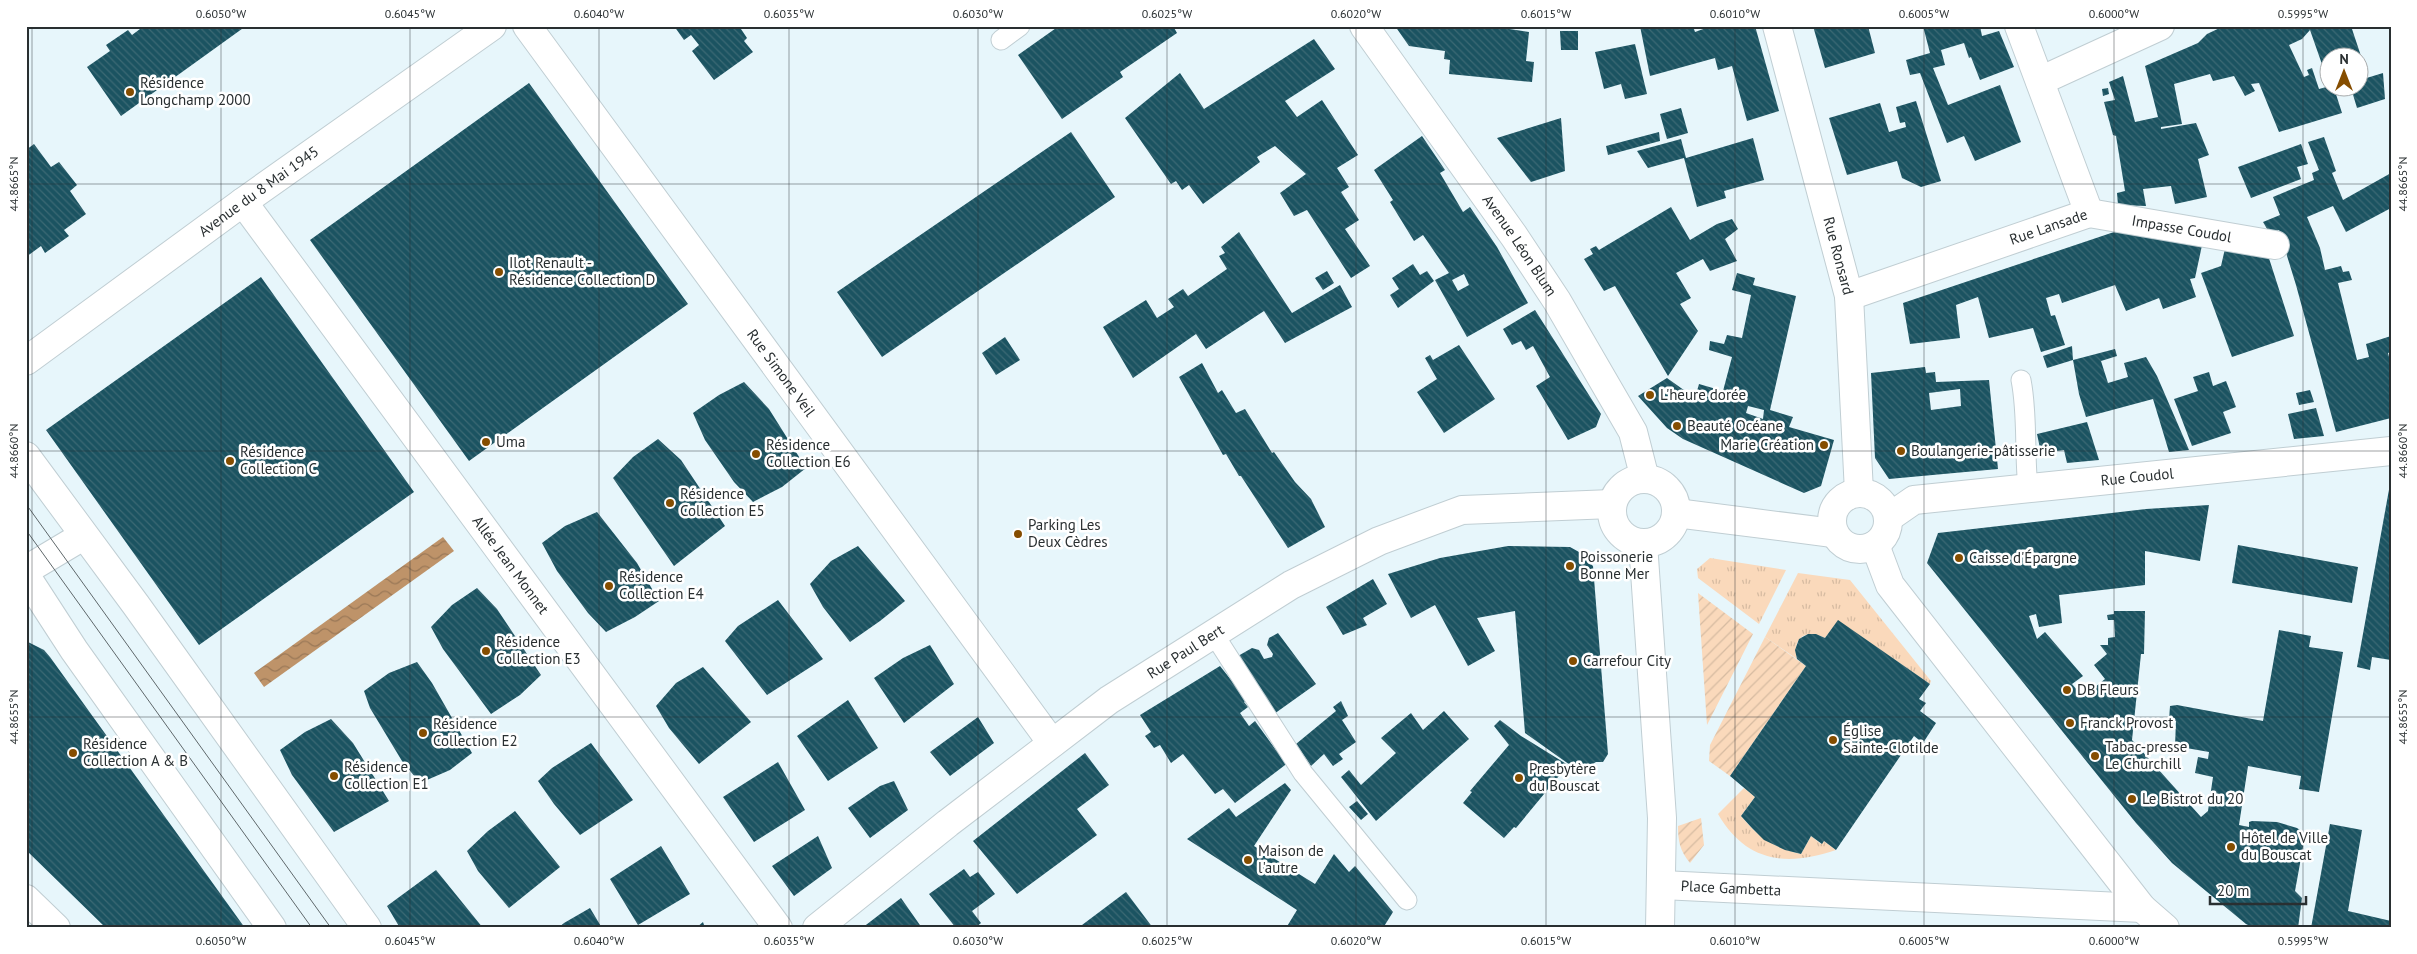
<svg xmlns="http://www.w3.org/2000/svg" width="2417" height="954" viewBox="0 0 2417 954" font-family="'PT Sans',sans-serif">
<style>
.grass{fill:url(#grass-tufts)}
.garden{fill:url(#garden-furrows)}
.water{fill:url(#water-waves)}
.building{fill:url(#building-back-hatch);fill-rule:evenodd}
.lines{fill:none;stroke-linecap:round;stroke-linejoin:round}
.service-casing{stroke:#c0ced3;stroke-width:21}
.pedestrian-casing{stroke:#c0ced3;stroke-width:30}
.minor-casing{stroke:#c0ced3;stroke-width:30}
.tertiary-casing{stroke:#c0ced3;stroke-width:30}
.secondary-casing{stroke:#c0ced3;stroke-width:30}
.service{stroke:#fff;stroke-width:19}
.pedestrian{stroke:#fff;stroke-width:28}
.minor{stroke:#fff;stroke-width:28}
.tertiary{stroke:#fff;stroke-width:28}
.secondary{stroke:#fff;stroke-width:28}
.tram{stroke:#5f686b;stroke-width:1}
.ticks{fill:none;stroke:#292f31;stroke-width:1;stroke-opacity:0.45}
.poi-dot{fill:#854d00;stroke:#fff;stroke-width:2}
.labels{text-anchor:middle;stroke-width:5;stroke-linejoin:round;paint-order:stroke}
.poi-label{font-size:15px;fill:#292f31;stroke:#fff;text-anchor:start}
.street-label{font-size:15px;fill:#292f31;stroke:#fff}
.neatline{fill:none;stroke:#292f31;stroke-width:2}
.ticks-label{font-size:12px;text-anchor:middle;fill:#292f31}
</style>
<defs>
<pattern id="grass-tufts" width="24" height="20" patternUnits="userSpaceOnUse" patternTransform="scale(1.25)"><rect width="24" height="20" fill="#fad9bb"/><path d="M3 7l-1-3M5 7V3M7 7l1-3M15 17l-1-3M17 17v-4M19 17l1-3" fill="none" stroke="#d6bba1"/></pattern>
<pattern id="garden-furrows" width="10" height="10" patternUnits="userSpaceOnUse" patternTransform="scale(1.25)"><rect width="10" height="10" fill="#fad9bb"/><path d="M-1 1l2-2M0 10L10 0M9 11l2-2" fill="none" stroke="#d6bba1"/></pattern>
<pattern id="water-waves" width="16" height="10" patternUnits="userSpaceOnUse" patternTransform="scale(1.25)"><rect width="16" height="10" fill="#be9369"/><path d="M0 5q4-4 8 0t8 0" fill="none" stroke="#9a7857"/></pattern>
<pattern id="building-back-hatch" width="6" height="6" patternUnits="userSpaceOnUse" patternTransform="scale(1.25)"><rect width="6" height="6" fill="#1b5361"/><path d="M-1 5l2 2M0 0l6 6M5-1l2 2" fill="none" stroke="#3c6974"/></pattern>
</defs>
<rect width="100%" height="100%" fill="#e7f6fb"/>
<path class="grass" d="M1710,558L1786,570L1759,624L1698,578L1697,569Z
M1798,573L1850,580L1931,681L1930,684L1838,621L1825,638C1806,629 1792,637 1797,659L1765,637Z
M1744,788L1755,797L1741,816C1759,838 1773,847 1801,854L1811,836L1821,844L1824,841L1836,850C1786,867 1746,862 1718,814Z"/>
<path class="garden" d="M1698,593L1753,634L1707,725Z
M1765,637L1806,666L1730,776L1709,761L1710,745Z
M1701,818L1704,845L1690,863C1680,851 1678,841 1678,826Z"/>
<path class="water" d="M443,537L454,551L264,687L254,673Z"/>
<path class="building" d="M144,26H246L121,116L87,67L110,51L106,45L128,30L132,35Z
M674,26H739L747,38L744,41L753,52L714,80L692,51L699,45L691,35L684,40Z
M1059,26H1173L1177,33L1120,72L1123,77L1062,119L1018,55Z
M1395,26H1489L1529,32L1526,61L1534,62L1532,82L1449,74L1450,60L1444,59L1445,51L1409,46Z
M1640,26H1693L1695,32L1706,28V26H1755L1779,111L1747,121L1732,66L1718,70L1715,58L1650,76Z
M1813,26H1868L1875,53L1825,68Z
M1923,26H1980L1982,36L1999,31L2014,67L1980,80L1971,57L1969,58L1964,43L1941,50L1945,65L1933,68L1948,105L2000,85L2021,142L1975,161L1964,136L1947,143L1920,73L1910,75L1906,60L1930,53Z
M2224,26H2351L2362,59L2330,58V69L2324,70L2310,30L2302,39L2289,45L2304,77L2309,75L2307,70L2312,68L2319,89L2330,86V88H2334L2342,113L2279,132L2259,83L2251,84L2255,91L2245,96L2234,76L2213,81L2210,74L2174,84L2182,124L2161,127V129L2196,123L2209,155L2198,159L2207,197L2175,204L2171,186L2143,189L2146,206L2118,205L2117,193L2125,191L2116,136L2113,135L2104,102L2115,100L2109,82L2123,76L2135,122L2158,117L2145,66L2198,43L2207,34Z
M1560,31H1578V50H1561Z
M1314,39L1335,69L1285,101L1297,117L1322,100L1358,155L1337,168L1349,187L1341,192L1359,220L1345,229L1370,266L1351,278L1307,210L1294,216L1280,193L1306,174L1275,146L1257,157L1260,162L1203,204L1189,185L1182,190L1176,181L1171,184L1125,118L1180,73L1204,109Z
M1635,44L1647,94L1625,99L1621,84L1604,89L1595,52Z
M2383,73L2385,99L2357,108L2351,88H2360V80Z
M529,83L688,304L469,461L310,240Z
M2108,88L2109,94L2103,96L2102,89Z
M1916,101L1941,181L1921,187L1902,178L1897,161L1847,175L1829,118L1880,103L1889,132L1906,127L1905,122L1900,123L1896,107Z
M1681,108L1688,133L1667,139L1660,114Z
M1561,118L1565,171L1531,182L1497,138Z
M1071,132L1115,197L882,357L837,292Z
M1659,132L1660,141L1608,155L1606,146Z
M1422,136L1445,170L1440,173L1463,212L1470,207L1497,247L1528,303L1467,337L1435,280L1449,273L1423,235L1414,241L1390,202L1393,200L1374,170ZM1464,274L1469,285L1458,291L1452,280Z
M2324,137L2336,171L2332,173L2343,200L2391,173V208L2346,232L2333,206L2307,217L2320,248L2325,270L2341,266L2343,272L2349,271L2352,280L2338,283L2357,360L2369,357L2366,344L2391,336V352L2388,353L2391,364V418L2336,432L2296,285L2279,230L2270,234L2263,222L2280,215L2273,197L2314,180L2312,173L2319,170L2308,142Z
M1753,138L1764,180L1724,191L1726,198L1697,207L1684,158L1648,168L1637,151L1681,139L1686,158Z
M34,144L51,167L59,162L77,185L70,191L86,214L64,230L69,236L45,253L41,246L26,257V150Z
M2301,144L2308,164L2297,167L2301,179L2251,198L2238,167Z
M1671,207L1690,240L1717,224L1732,219L1738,229L1725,239L1737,261L1710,271L1703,259L1676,273L1691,298L1680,304L1698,331L1668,376L1615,286L1604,291L1584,259L1593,254L1590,249L1596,246L1599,250Z
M2117,231L2204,236L2195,278L2190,279L2196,297L2163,309L2159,298L2126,311L2115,285L2062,303L2059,294L2046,298L2051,316L2055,315L2065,345L2041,352L2033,328L1989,338L1978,297L1956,305L1960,338L1910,344L1903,303Z
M1239,232L1292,313L1340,285L1352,307L1285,343L1264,311L1206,349L1196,334L1133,378L1103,327L1146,300L1157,318L1174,307L1168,299L1183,289L1188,296L1227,269L1219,256L1225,253L1221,247Z
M2227,240L2266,249L2294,336L2232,357L2201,273L2221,266Z
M1413,264L1420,275L1427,271L1434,281L1398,308L1390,295L1399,289L1392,278Z
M1327,271L1334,283L1323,290L1315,278Z
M1737,273L1755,278L1753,285L1796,296L1770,410L1793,417L1789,427L1834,440L1821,486L1804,493L1683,439L1667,428L1638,396L1667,378L1695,398L1699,384L1723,391L1732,357L1709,350L1710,341L1724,344L1727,335L1742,338L1751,295L1732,290ZM1748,406L1764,410L1763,419L1746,413Z
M261,277L414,492L199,645L46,430Z
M1535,310L1601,414L1596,427L1568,440L1536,386L1550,377L1533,346L1526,350L1521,341L1512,345L1503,329Z
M1005,337L1020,360L996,375L982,353Z
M1459,345L1495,399L1444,433L1417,392L1437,379L1425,358L1430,355L1433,360Z
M2072,346L2073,360L2115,349L2117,356L2101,361L2108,383L2128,377L2124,363L2146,357L2157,376L2189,450L2169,452L2153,399L2086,417L2079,394L2073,360L2047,368L2043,356Z
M1202,363L1218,393L1222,390L1236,413L1245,409L1272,453L1274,452L1295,482L1311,499L1325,527L1288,548L1241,476H1239L1226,454L1223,455L1179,377Z
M1925,367L1926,373L1935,372L1936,382L1989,380L1998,469L1889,479L1875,458L1871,373ZM1960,389L1961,406L1931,410L1929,393Z
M2209,372L2213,386L2226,381L2236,407L2223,412L2231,433L2192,446L2174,399L2198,391L2193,377Z
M744,382L769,409L806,468L782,487L753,502L734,482L705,440L693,413L719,395Z
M2310,390L2314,402L2299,405L2296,393Z
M2316,408L2324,436L2294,439L2288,414Z
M2087,422L2099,460L2067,463L2064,450L2041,453L2037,434Z
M658,439L681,460L725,526L674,566L613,478L633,457Z
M2390,484L2391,660L2372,657L2370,670L2357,667Z
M2209,505L2200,561L2145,551V585L2059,595L2062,623L2039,627L2036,614L2029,616L2037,639L2045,632L2083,676L2072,684L2083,697L2105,679L2094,665L2107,654L2100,645H2108V638L2115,637L2114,620H2108L2107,615L2114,614V611H2145L2144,654H2141L2132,740L2201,817L2208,811L2213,777L2195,773L2198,757L2208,759L2209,752L2175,746L2176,721L2169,720L2170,706L2177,705L2263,721L2279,630L2311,636L2309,647L2343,652L2319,792L2299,789L2301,776L2248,766L2239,825L2249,827V822L2252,821L2277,822L2297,828L2300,830L2299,835L2305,836L2295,891L2302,898L2298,928H2254L2246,924L2172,863L2136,823L1927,563L1938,533L2146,509Z
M597,512L637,563L659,601L635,617L606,632L588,613L557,571L542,543L565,526Z
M2238,545L2358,567L2352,603L2232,583Z
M858,546L905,601L880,621L850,642L823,607L810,584L831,561Z
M1508,546L1570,547L1579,552L1593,566L1608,754L1603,762H1596L1580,772L1525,733L1515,611L1477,618L1495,651L1468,666L1435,605L1411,618L1388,574L1440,558Z
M1373,579L1387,604L1363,618L1367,625L1343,635L1326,607Z
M477,588L497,609L541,675L520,695L491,714L443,649L431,627L452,605Z
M778,600L823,659L767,695L725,641L738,626Z
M1838,620L1930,684L1919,699L1926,703L1920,711L1936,723L1923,743L1914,736L1836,850L1824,841L1822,844L1811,836L1801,854L1785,850L1764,840L1751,827L1741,816L1755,797L1730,776L1806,666L1797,659L1795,650L1799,639L1808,634H1816L1825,638Z
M1278,633L1316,684L1274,714L1238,656L1252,648L1259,650L1264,659L1272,657L1273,654L1267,645L1269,638Z
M26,641L44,650L50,657L245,928H106L26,850Z
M930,645L954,684L904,723L874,678L903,658Z
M417,662L432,683L472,753L450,770L420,783L402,761L370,708L364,691L389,673Z
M1220,666L1247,700L1244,702L1248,707L1240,713L1249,726L1255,721L1276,750L1279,748L1289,762L1235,803L1223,789L1215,794L1183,754L1171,763L1160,745L1154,748L1145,736L1151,732L1140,715Z
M703,667L751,722L699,764L669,728L656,706L676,683Z
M848,700L878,748L828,781L797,736Z
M1341,701L1348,716L1342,720L1356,742L1339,754L1343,759L1333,766L1324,754L1311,766L1296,744L1336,711L1333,707Z
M1444,711L1469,739L1376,821L1341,777L1349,770L1361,785L1396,753L1381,738L1411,713L1423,730Z
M978,717L994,743L950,776L930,752Z
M331,719L353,743L389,801L334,832L292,775L280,750L305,732Z
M1500,720L1521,736L1568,765L1516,828L1514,827L1504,838L1463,803L1472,792L1470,791L1509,745L1494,726Z
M591,743L633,800L580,835L554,804L538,781L552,768Z
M1085,753L1109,785L1077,809L1097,835L1017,894L973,841Z
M778,762L805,810L754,842L723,797Z
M894,781L908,810L870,838L848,808L880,786Z
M1285,783L1291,790L1254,846L1315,884L1334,854L1349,872L1355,866L1393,912L1383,928H1286L1297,910L1187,839L1229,808L1236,817Z
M1357,801L1368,814L1361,820L1349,807Z
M515,811L560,867L509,908L478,871L467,851L488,831Z
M2330,824L2362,830L2348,911L2391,921V928H2311Z
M818,836L832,868L794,896L772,866Z
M661,846L690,894L638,925L610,879Z
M964,869L970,877L978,872L995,894L972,911L981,923L975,928H956L929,894Z
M436,870L483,928H400L387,906Z
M1126,892L1153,928H1078Z
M901,898L922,928H862Z
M590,908L602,928H558L564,923Z
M703,922L705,928H696Z"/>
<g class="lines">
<defs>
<path id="service" d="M1001,40L1020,26
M2021,380C2028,415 2024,452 2028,488
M1213,633L1303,773L1407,900"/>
<g id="pedestrian">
<path id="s1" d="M243,202L778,928"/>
</g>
<g id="minor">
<path id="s2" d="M527,26L1052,743"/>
<path id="s3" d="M1777,26L1849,296L1859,492"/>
<path d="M2040,81L2160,26"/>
<path id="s4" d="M2089,213L2275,245"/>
<path id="s5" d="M1849,296L2089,213L2019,26"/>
<path id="s6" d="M26,361L243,202L492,26"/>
<path d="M1643,543L1662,818L1660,928"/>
<path d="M1875,545L1890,585L2142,908L2165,928"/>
<path d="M26,570L83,536"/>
<path id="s7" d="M1662,885L2142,908"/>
<path d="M26,899L56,928"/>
</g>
<g id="tertiary">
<path id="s8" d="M1364,26L1514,236L1557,301L1633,432L1645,479"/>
<circle cx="1644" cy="511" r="32"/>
<circle cx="1860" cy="521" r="28"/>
<path d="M1676,513L1833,533"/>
<path id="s9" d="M1888,518L1914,500L2391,451"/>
<path id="s10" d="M817,928L948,823L1109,700L1291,585L1379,541L1462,510L1612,504"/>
</g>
<path id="secondary" d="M26,456L136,605L367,928
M26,576L74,650L272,928"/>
</defs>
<use href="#service" class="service-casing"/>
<use href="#pedestrian" class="pedestrian-casing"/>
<use href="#minor" class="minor-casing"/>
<use href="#tertiary" class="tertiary-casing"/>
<use href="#secondary" class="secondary-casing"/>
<use href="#service" class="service"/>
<use href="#pedestrian" class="pedestrian"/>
<use href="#minor" class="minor"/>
<use href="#tertiary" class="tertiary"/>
<use href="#secondary" class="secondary"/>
<path class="tram" d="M26,504L331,928
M26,530L312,928"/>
</g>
<path class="ticks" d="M32,26V928M221,26V928M410,26V928M599,26V928M789,26V928M978,26V928M1167,26V928M1356,26V928M1546,26V928M1735,26V928M1924,26V928M2114,26V928M2303,26V928M26,184H2391M26,451H2391M26,717H2391"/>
<g class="poi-dot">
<circle cx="130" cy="92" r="5"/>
<circle cx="499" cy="272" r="5"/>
<circle cx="1650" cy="395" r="5"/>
<circle cx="1677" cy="426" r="5"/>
<circle cx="486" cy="442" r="5"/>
<circle cx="1824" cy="445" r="5"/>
<circle cx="1901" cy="451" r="5"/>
<circle cx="756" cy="454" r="5"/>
<circle cx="230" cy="461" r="5"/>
<circle cx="670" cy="503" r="5"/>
<circle cx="1018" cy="534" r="5"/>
<circle cx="1959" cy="558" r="5"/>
<circle cx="1570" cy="566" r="5"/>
<circle cx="609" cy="586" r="5"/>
<circle cx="486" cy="651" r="5"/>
<circle cx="1573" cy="661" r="5"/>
<circle cx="2067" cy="690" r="5"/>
<circle cx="2070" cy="723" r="5"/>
<circle cx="423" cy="733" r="5"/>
<circle cx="1833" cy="740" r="5"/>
<circle cx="73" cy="753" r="5"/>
<circle cx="2095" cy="756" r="5"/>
<circle cx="334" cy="776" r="5"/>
<circle cx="1519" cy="778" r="5"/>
<circle cx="2132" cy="799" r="5"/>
<circle cx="2231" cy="847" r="5"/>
<circle cx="1248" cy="860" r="5"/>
</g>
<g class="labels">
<g class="poi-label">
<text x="140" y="88">Résidence<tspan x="140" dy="17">Longchamp 2000</tspan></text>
<text x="509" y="268">Ilot Renault -<tspan x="509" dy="17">Résidence Collection D</tspan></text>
<text x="1660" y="400">L'heure dorée</text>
<text x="1687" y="431">Beauté Océane</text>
<text x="496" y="447">Uma</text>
<text x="766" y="450">Résidence<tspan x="766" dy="17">Collection E6</tspan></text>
<text x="1814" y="450" text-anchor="end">Marie Création</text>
<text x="1911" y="456">Boulangerie-pâtisserie</text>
<text x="240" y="457">Résidence<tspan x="240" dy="17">Collection C</tspan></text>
<text x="680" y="499">Résidence<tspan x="680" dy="17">Collection E5</tspan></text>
<text x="1028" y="530">Parking Les<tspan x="1028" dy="17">Deux Cèdres</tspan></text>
<text x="1580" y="562">Poissonerie<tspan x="1580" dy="17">Bonne Mer</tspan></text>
<text x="1969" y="563">Caisse d'Épargne</text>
<text x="619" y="582">Résidence<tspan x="619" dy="17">Collection E4</tspan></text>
<text x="496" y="647">Résidence<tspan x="496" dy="17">Collection E3</tspan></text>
<text x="1583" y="666">Carrefour City</text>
<text x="2077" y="695">DB Fleurs</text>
<text x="2080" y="728">Franck Provost</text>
<text x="433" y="729">Résidence<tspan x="433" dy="17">Collection E2</tspan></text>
<text x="1843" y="736">Église<tspan x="1843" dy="17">Sainte-Clotilde</tspan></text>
<text x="83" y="749">Résidence<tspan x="83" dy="17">Collection A &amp; B</tspan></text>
<text x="2105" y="752">Tabac-presse<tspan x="2105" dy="17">Le Churchill</tspan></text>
<text x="344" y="772">Résidence<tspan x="344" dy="17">Collection E1</tspan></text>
<text x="1529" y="774">Presbytère<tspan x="1529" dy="17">du Bouscat</tspan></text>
<text x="2142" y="804">Le Bistrot du 20</text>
<text x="2241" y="843">Hôtel de Ville<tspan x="2241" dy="17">du Bouscat</tspan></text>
<text x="1258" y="856">Maison de<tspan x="1258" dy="17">l'autre</tspan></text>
</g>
<g class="street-label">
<text dy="5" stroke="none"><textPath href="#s6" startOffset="288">Avenue du 8 Mai 1945</textPath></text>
<text dy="5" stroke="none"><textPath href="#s5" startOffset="211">Rue Lansade</textPath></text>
<text dy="5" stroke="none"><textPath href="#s4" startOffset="94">Impasse Coudol</textPath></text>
<text dy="5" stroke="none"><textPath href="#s8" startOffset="269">Avenue Léon Blum</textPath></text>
<text dy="5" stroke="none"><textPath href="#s3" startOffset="238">Rue Ronsard</textPath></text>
<text dy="5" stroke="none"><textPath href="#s2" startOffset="430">Rue Simone Veil</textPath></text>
<text dy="5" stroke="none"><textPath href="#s9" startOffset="256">Rue Coudol</textPath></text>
<text dy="5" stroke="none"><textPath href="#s1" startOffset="451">Allée Jean Monnet</textPath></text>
<text dy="5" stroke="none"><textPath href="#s10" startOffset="461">Rue Paul Bert</textPath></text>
<text dy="5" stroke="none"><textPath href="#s7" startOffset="69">Place Gambetta</textPath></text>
</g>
</g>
<rect width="2417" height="954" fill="none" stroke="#ffffff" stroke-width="55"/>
<g transform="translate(2344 72)"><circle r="24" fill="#ffffff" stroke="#a9acad"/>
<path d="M0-4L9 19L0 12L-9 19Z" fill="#854d00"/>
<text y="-8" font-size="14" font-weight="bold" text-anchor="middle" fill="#292f31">N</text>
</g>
<path d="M2210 896v8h96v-8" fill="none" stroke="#292f31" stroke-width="2.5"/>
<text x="2217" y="896" font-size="15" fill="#292f31" stroke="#ffffff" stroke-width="4" paint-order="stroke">20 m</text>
<rect x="28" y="28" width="2362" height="898" class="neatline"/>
<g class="ticks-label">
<text x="221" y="18">0.6050°W</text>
<text x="410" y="18">0.6045°W</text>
<text x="599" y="18">0.6040°W</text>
<text x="789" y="18">0.6035°W</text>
<text x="978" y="18">0.6030°W</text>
<text x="1167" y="18">0.6025°W</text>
<text x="1356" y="18">0.6020°W</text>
<text x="1546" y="18">0.6015°W</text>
<text x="1735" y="18">0.6010°W</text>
<text x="1924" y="18">0.6005°W</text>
<text x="2114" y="18">0.6000°W</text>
<text x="2303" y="18">0.5995°W</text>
<text transform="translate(14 184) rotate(-90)" y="4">44.8665°N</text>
<text transform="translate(2403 184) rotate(-90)" y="4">44.8665°N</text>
<text transform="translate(14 451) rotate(-90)" y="4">44.8660°N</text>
<text transform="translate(2403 451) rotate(-90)" y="4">44.8660°N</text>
<text transform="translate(14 717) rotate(-90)" y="4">44.8655°N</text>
<text transform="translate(2403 717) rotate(-90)" y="4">44.8655°N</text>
<text x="221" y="945">0.6050°W</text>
<text x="410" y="945">0.6045°W</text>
<text x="599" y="945">0.6040°W</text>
<text x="789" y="945">0.6035°W</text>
<text x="978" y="945">0.6030°W</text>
<text x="1167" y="945">0.6025°W</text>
<text x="1356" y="945">0.6020°W</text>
<text x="1546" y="945">0.6015°W</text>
<text x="1735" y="945">0.6010°W</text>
<text x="1924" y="945">0.6005°W</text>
<text x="2114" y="945">0.6000°W</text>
<text x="2303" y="945">0.5995°W</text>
</g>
</svg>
